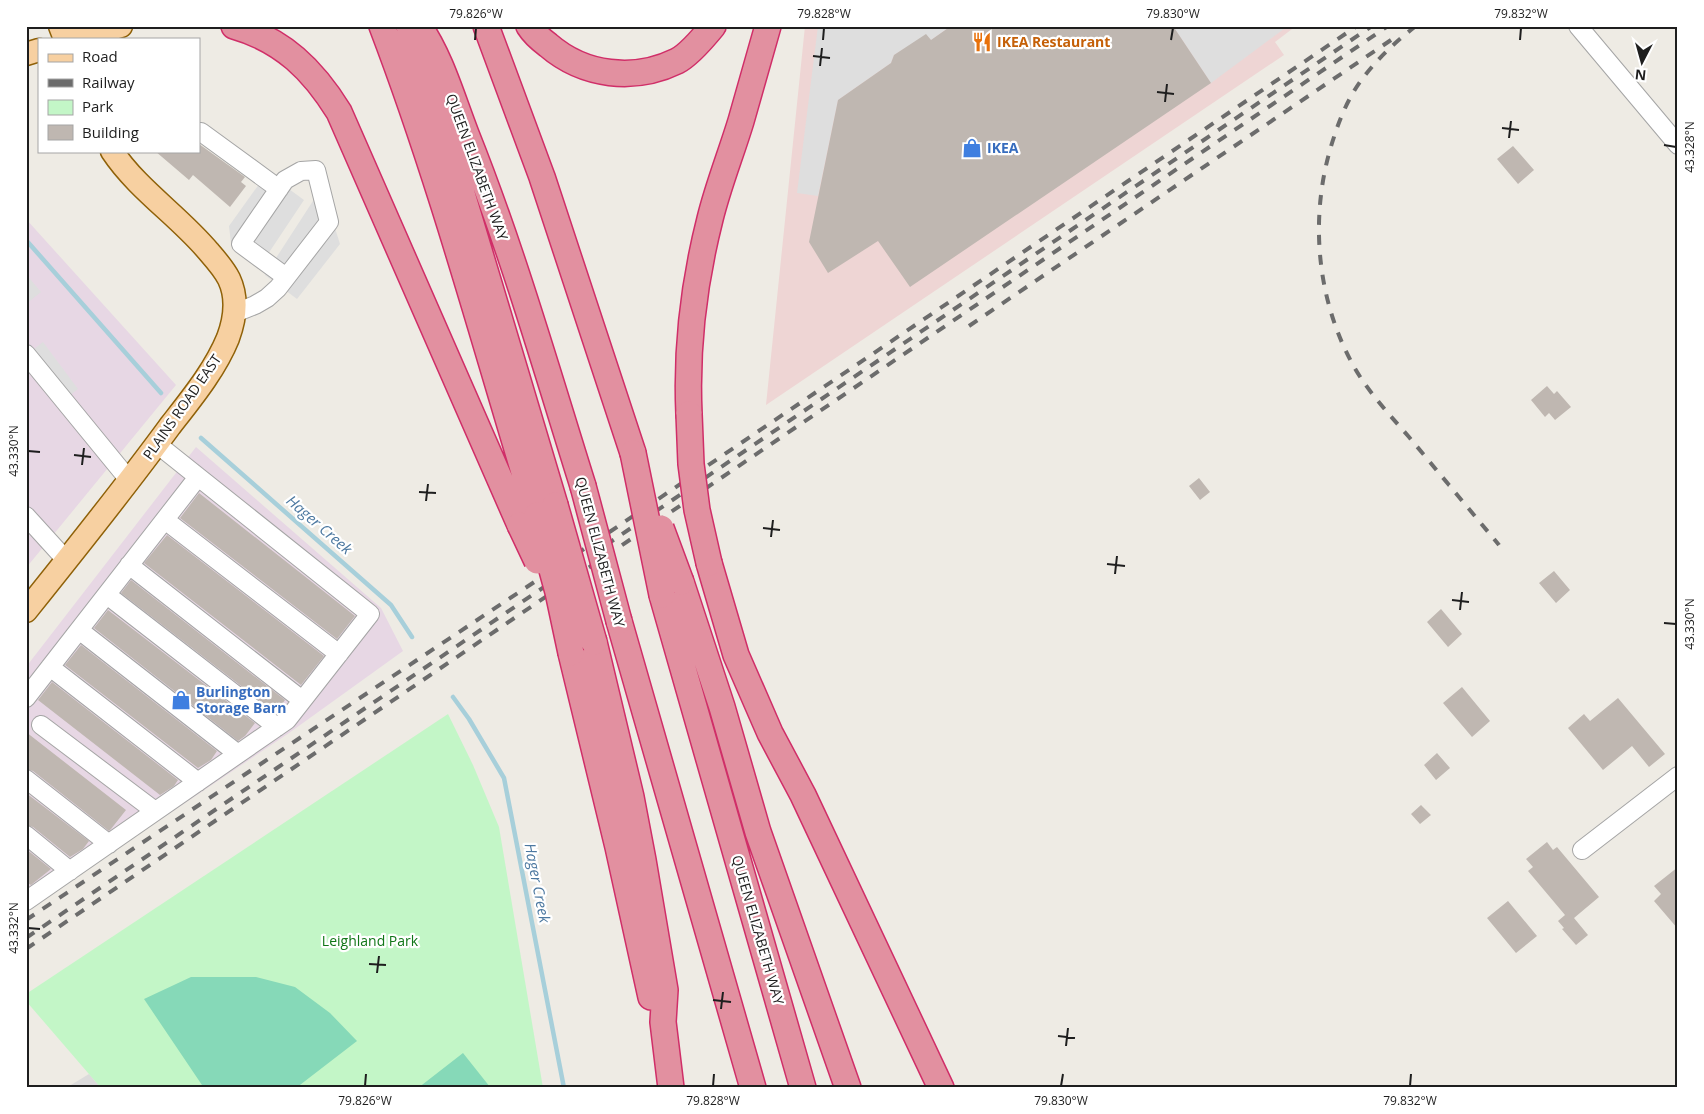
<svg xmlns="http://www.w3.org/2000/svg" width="1704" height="1114" viewBox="0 0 1704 1114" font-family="'Open Sans',sans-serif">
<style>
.residential{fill:#dcdbdb}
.commercial{fill:#eed5d4}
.industrial{fill:#e7d7e4}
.park{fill:#c3f6c7}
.pitch{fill:#86d9b8}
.parking{fill:#dedede}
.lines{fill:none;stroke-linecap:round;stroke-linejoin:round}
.stream{stroke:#a7cfda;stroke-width:4.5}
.building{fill:#bfb7b1}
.minor-casing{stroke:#a5a5a5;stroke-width:20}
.major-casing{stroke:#8f6108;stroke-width:25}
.highway-casing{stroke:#d02e68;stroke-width:28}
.minor{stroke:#fff;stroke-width:18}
.major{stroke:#f7d0a1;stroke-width:22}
.highway{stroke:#e290a0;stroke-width:25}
.rail{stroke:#6c6c6c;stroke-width:4;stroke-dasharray:10 10;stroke-linecap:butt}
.highway-bridge-casing{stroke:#d02e68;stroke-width:28;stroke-linecap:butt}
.highway-bridge{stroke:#e290a0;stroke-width:25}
.ticks{fill:none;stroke:#1e1e1e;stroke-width:2}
.labels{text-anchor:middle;stroke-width:4.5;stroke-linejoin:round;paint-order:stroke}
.food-label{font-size:14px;font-weight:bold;fill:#c56008;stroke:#fff;text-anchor:start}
.shop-label{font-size:14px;font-weight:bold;fill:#366cbe;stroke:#fff;text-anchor:start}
.street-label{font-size:14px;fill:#1e1e1e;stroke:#fff}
.park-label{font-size:14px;fill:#117618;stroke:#fff}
.water-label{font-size:15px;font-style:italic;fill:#4c78a0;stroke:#fff}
.neatline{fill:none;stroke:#1e1e1e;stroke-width:2}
.ticks-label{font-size:12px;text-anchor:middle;fill:#1e1e1e}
</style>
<rect width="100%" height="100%" fill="#eeebe4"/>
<path class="residential" d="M89,1074L101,1088H66Z"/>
<path class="commercial" d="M805,26H1296L1275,42L1284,55L766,405Z"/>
<path class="industrial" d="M26,219L176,385L26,568Z
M196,447L381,608L403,651L289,733L26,910V667Z"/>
<path class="park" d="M448,714L473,765L499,827L543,1088H101L26,1001V994Z"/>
<path class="pitch" d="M191,977H256L295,987L330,1013L357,1041L296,1088H204L144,999Z
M463,1053L490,1087L417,1088H418Z"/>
<path class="parking" d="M818,26H951L931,40L926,35L894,55L891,63L838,100L818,196L797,193Z
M1173,26H1288L1211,83Z
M267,173L304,200L258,269L231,243L229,226Z
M322,187L340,244L297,299L265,275Z
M26,274L41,292L26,304Z
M43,342L78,389L69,396L34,349Z"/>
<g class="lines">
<path class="stream" d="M26,240L161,393
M201,438L391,605L412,637
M453,697L469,719L504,778L564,1088"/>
</g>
<path class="building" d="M951,26H1173L1211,83L910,287L878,241L828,273L809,242L838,100L891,63L894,55L926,34L931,40Z
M199,144L245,177L241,182L246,186L230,207L193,175L189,180L155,151H199Z
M1513,146L1534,170L1518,184L1497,159Z
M1547,386L1554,394L1557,391L1571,407L1555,420L1549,413L1545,417L1531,400Z
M1199,478L1210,492L1200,500L1189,486Z
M199,493L355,616L337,639L180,518Z
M167,535L324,656L301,685L144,563Z
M1554,571L1570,590L1556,603L1539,583Z
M131,580L285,700L276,713L121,593Z
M1441,609L1462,634L1448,647L1427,622Z
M108,610L255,723L245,736L238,741L94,628Z
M81,645L217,751L211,760L198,768L65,665Z
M52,682L178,780L174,786L160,795L38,700Z
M1462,687L1490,721L1472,737L1443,703Z
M1618,698L1665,754L1649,767L1632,746L1603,770L1568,728L1584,714L1590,721Z
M26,732L126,810L111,829L109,831L33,771L26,769Z
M1437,753L1450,768L1436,780L1424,765Z
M26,793L89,841L83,849L70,857L33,827L26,825Z
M1421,805L1431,815L1420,824L1411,814Z
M1547,842L1553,850L1557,847L1599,897L1574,918L1588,935L1576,945L1562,929L1564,928L1558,921L1565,915L1528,871L1533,867L1526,859Z
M26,849L51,869L31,885L26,882Z
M1678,867V929L1654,901L1661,894L1654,886Z
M1508,901L1537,936L1516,953L1487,918Z"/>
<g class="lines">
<defs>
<path id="minor" d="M1578,26L1678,145
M201,132L279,189
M235,313L255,305L267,298L278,288L329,222L316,170L301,171L285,180L241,244L286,277
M26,354L129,480
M26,516L66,560
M165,520L339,654
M129,565L302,700
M107,595L277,727
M79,630L238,754
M50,667L198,782
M26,698L198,477
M41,725L155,811
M26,779L109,844
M26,835L70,871
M1582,850L1678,776
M26,901L287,720L370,614L157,444"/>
<path id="major" d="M60,26L65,39
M76,39L121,26
M26,54L39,50
M26,611C75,550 124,489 170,426C191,399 215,370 228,338C235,319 238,298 229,279C224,269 216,260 209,252C179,216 138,190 112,151"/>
<path id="highway" d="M234,26C283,40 313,70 339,112L520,525
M382,26C443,186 487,352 537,515
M409,26L415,54L455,170L555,505
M419,26C441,58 452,98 466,134C512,249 546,368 583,486
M486,26L542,177L633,453
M529,26C534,34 540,39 548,45C584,76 634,82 677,61C689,55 704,37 713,26
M689,414C686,349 694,282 710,219C718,186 731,154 741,121C750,90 759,58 768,26
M709,563L736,655L770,733L803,795L941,1088
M681,582L722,707L758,832L848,1088
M662,595L803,1088
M619,621L753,1088
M594,642L631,797L643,860L665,990L663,1022L671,1088
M571,653L618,847L651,997"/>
</defs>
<use href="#minor" class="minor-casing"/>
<use href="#major" class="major-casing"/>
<use href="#highway" class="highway-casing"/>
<use href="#minor" class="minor"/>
<use href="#major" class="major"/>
<use href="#highway" class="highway"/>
<path class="rail" d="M1416,26C1395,42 1375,61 1360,82C1348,99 1340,118 1334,137C1309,211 1315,296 1353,365C1368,392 1389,414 1409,437C1439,473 1469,509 1499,545
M969,326L1391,40
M26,920L611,531L1357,26
M26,938L1372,26
M26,949L1388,26"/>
<defs>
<path id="highway-bridge" d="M689,414L691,464L697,510L709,563
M633,453L662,595
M583,486L619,621
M555,505L594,642
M537,515L558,592L571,653
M520,525L537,561
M661,528L681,582"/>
</defs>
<use href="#highway-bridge" class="highway-bridge-casing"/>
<use href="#highway-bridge" class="highway-bridge"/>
</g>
<path class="ticks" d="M475,40L476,28M823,40L824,28M1171,40L1173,28M1520,40L1521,28M813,56L830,58M820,66L822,48M1157,92L1174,94M1165,102L1167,84M1502,128L1519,130M1509,138L1511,121M1664,145L1676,147M28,451L40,452M74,455L91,457M82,465L84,448M419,492L436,493M426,501L428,484M763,528L780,530M771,537L773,520M1107,564L1125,566M1115,574L1117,556M1452,600L1469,602M1460,610L1462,592M1664,623L1676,624M28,928L40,929M369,964L386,965M377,973L379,956M713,1000L731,1002M721,1009L723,992M1058,1036L1075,1038M1066,1046L1068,1028M365,1086L366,1074M713,1086L714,1074M1061,1086L1063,1074M1410,1086L1411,1074"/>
<defs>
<symbol id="restaurant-bare" viewBox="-9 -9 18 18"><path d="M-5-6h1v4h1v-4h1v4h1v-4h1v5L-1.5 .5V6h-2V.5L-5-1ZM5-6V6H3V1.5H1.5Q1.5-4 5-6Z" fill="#e8710a" stroke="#fff" stroke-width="2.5" paint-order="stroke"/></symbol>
<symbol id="shop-bare" viewBox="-9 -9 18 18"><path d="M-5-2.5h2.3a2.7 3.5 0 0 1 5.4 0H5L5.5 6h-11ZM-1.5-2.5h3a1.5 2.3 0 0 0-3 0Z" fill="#3f7fe0" stroke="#fff" stroke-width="2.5" paint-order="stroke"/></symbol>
</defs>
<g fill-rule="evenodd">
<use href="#restaurant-bare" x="968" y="28" width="28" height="28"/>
<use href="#shop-bare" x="958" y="134" width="28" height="28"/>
<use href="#shop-bare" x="167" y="686" width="28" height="28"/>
</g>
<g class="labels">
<g class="food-label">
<text x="997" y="47">IKEA Restaurant</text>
</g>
<g class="shop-label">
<text x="987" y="153">IKEA</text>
<text x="196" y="697">Burlington<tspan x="196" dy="16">Storage Barn</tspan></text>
</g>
<g class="street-label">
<text transform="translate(477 167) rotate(70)" y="5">QUEEN ELIZABETH WAY</text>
<text transform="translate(182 407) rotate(-55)" y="5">PLAINS ROAD EAST</text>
<text transform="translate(600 552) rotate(75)" y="5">QUEEN ELIZABETH WAY</text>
<text transform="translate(758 930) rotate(74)" y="5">QUEEN ELIZABETH WAY</text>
</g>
<g class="park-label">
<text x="370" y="946">Leighland Park</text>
</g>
<g class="water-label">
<text transform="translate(319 525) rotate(41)" y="5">Hager Creek</text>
<text transform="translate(537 883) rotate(79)" y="5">Hager Creek</text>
</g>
</g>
<rect width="1704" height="1114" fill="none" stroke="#ffffff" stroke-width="55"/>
<rect x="38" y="38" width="162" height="115" fill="#ffffff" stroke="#a5a5a5"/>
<rect x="48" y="54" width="25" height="8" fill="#f7d0a1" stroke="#a5a5a5"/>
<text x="82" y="62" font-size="15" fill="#1e1e1e">Road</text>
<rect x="48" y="79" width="25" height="8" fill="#6c6c6c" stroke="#a5a5a5"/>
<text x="82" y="88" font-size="15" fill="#1e1e1e">Railway</text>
<rect x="48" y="100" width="25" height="15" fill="#c3f6c7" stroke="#a5a5a5"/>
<text x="82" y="112" font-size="15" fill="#1e1e1e">Park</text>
<rect x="48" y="125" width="25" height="15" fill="#bfb7b1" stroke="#a5a5a5"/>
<text x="82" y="138" font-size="15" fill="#1e1e1e">Building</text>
<g transform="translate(1642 62) rotate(186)" stroke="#ffffff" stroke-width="4" paint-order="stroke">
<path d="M0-4L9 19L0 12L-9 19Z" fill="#1e1e1e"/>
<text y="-8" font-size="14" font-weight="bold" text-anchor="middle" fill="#1e1e1e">N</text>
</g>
<rect x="28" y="28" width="1648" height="1058" class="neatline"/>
<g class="ticks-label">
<text x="476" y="18">79.826°W</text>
<text x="824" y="18">79.828°W</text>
<text x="1173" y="18">79.830°W</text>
<text x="1521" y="18">79.832°W</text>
<text transform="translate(1690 147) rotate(-90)" y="4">43.328°N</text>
<text transform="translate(14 451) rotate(-90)" y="4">43.330°N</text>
<text transform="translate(1690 624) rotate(-90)" y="4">43.330°N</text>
<text transform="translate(14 928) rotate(-90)" y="4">43.332°N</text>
<text x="365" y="1105">79.826°W</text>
<text x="713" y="1105">79.828°W</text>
<text x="1061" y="1105">79.830°W</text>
<text x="1410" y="1105">79.832°W</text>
</g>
</svg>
